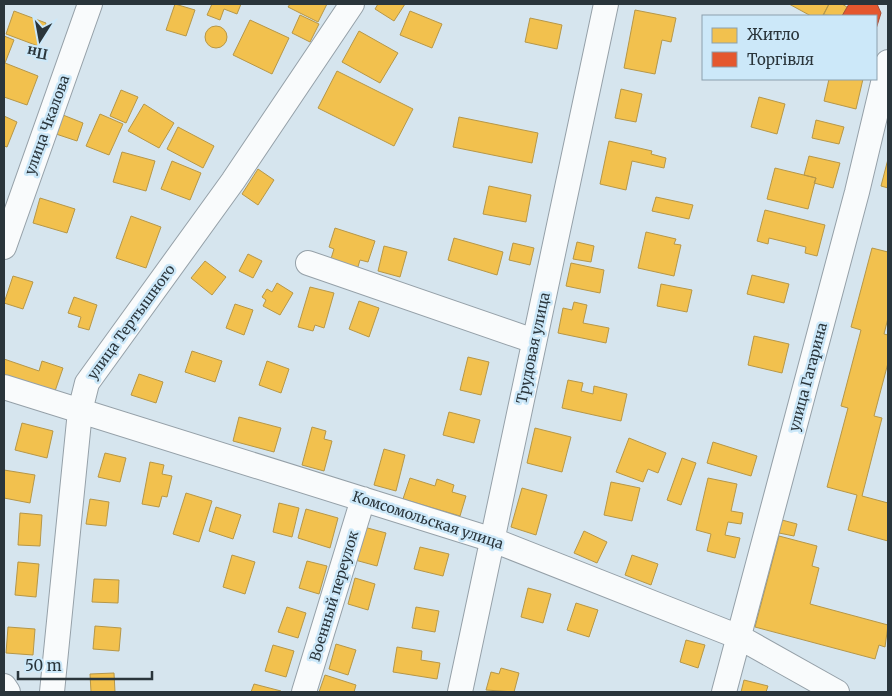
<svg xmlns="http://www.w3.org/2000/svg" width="892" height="696" viewBox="0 0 892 696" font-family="Merriweather,serif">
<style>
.homes{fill:#f2c14e;stroke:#b69748}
.shops{fill:#e4572e;stroke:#ac4d32}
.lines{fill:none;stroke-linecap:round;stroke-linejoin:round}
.minor-casing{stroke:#95a0a8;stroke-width:26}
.minor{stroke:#f9fbfc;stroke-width:24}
.labels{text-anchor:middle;stroke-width:5;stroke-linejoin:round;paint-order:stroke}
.street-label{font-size:14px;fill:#2a353b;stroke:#cce8f9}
</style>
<rect width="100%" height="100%" fill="#d6e5ee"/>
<path class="homes" d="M175,4L195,10L186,36L166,30Z
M212,4H241L237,14L224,9L220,20L207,15Z
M290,4H327L318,22L288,7Z
M378,4H405L394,21L375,9Z
M789,4H829L823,16H811Z
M829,4H842L847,7L842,16L823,15Z
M635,10L676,18L671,42L662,40L655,74L624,68Z
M14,11L46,23L38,46L6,34Z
M410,11L442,24L432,48L400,35Z
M300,15L319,24L310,42L292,33Z
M530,18L562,25L557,49L525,42Z
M250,20L289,38L272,74L233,55Z
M205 37a11 11 0 1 1 22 0a11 11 0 1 1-22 0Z
M359,31L398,53L380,83L342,62Z
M4,36L14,40L5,63L38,76L27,105L4,97Z
M337,71L413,109L394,146L318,108Z
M829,79H863L856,109L824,101Z
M621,89L642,94L636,122L615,118Z
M121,90L138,97L126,123L110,116Z
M759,97L785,104L777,134L751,127Z
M144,104L174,123L159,148L128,131Z
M100,114L123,124L109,155L86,146Z
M63,115L83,123L77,141L56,134Z
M4,116L17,122L7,147L4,146Z
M459,117L538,133L532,163L453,147Z
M816,120L844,127L839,144L812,138Z
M178,127L214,146L203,168L167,149Z
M609,141L652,151L651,154L666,158L664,168L632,161L626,190L600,184Z
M122,152L155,161L146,191L113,182Z
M809,156L840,163L833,188L814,183L816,178L804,175Z
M888,159V188L881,186Z
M172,161L201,173L190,200L161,189Z
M775,168L816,178L808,209L767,199Z
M258,169L274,180L258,205L242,194Z
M489,186L531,195L526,222L483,214Z
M656,197L693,205L689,219L652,211Z
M40,198L75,209L67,233L33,223Z
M765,210L825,225L817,256L805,253L806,247L769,238L768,244L757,241Z
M131,216L161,227L146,268L116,258Z
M335,228L375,241L368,262L360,260L357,270L330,262L334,249L329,247Z
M646,232L676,239L674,244L681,245L674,276L638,268Z
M454,238L503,252L497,275L448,260Z
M577,242L594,246L591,262L573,259Z
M513,243L534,248L530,265L509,260Z
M384,246L407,252L400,277L378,271Z
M872,248L888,252V318L884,334L888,335V363L874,416L882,418L862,496L888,503V541L848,530L857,495L827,487L848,408L841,406L861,330L851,327Z
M248,254L262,261L253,278L239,271Z
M205,261L226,277L212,295L191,278Z
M571,263L604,270L600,293L566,286Z
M752,275L789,284L784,303L747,294Z
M13,276L33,282L23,309L4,303Z
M277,283L293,293L280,315L263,306L266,300L262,297L267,289L272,292Z
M661,284L692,290L687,312L657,306Z
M310,287L334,293L324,328L315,325L313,331L298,327Z
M74,297L97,305L89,330L78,327L81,317L68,313Z
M359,301L379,308L369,337L349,329Z
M574,302L587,305L583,323L609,328L606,343L558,333L563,308L572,310Z
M235,304L253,310L244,335L226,328Z
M754,336L789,344L782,373L748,365Z
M192,351L222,361L215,382L185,372Z
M468,357L489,362L481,395L460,390Z
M4,359L39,371L42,361L63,368L54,394L4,378Z
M267,361L289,369L281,393L259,385Z
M139,374L163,382L156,403L131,395Z
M568,380L583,383L581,391L593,394L594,386L627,394L621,421L562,408Z
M449,412L480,420L474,443L443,435Z
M239,417L281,428L274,452L233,441Z
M22,423L53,431L47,458L15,450Z
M312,427L326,431L324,439L332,441L324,471L302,465Z
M535,428L571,437L562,472L527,463Z
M629,438L666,453L658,473L648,469L643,482L616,472Z
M713,442L757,456L751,476L707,463Z
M384,449L405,455L396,491L374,485Z
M105,453L126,458L120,482L98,477Z
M682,458L696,463L681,505L667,500Z
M150,462L164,465L162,474L172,476L167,497L162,496L159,507L142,504Z
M4,470L35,475L30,503L4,498Z
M410,478L435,486L437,479L454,485L452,492L466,496L460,516L403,499Z
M708,478L737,484L731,511L743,513L741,524L728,522L725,535L740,538L735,558L707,551L711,534L696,530Z
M611,482L640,488L632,521L604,515Z
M522,488L547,495L536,535L511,527Z
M186,493L212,501L199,542L173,534Z
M90,499L109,502L106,526L86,524Z
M279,503L299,508L292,537L273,532Z
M216,507L241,515L233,539L209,531Z
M306,509L338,518L330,548L298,538Z
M20,513L42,515L40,546L18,545Z
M782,520L797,524L794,536L779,533Z
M364,527L386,533L377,566L355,560Z
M584,531L607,542L597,563L574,553Z
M779,536L817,546L812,566L819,568L810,604L888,625L885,647L879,645L875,659L755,627Z
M420,547L449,554L443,576L414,569Z
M232,555L255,562L245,594L223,587Z
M632,555L658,564L651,585L625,575Z
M307,561L327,566L319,594L299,588Z
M18,562L39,564L36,597L15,595Z
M355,578L375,584L368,610L348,604Z
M94,579L119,580L118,603L92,602Z
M528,588L551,594L543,623L521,617Z
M576,603L598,610L589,637L567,630Z
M287,607L306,613L298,638L278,632Z
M416,607L439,611L435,632L412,628Z
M95,626L121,628L119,651L93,649Z
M8,627L35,629L33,655L6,653Z
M686,640L705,645L698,668L680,662Z
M336,644L356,650L348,675L329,669Z
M273,645L294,651L286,677L265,671Z
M397,647L422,651L421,660L440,663L437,679L393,672Z
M501,668L519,673L514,692L486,690L491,672L499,674Z
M114,673L115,692H91L90,674Z
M325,675L356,685L354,692H319Z
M744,680L768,686L766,692H741Z
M254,684L281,691L280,692H251Z"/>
<path class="shops" d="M849,4H877L881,13L876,29V16H842Z"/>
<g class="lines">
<defs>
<path id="minor" d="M4,247L90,4
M308,263L534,341
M4,387L493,540L739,637L837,692
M4,686L8,692
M52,692L80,411L87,383L233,181L352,4
M304,692L363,499
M460,692L606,4
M724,692L857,192L888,62"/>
</defs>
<use href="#minor" class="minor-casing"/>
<use href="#minor" class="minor"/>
</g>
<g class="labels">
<g class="street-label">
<text transform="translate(47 125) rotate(-70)" y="5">улица Чкалова</text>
<text transform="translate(131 322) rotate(-54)" y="5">улица Тертышного</text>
<text transform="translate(533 348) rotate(-78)" y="5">Трудовая улица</text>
<text transform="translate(808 377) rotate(-75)" y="5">улица Гагарина</text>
<text transform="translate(428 520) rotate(18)" y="5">Комсомольская улица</text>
<text transform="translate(334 596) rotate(-73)" y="5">Военный переулок</text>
</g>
</g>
<rect width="892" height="696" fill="none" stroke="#2a353b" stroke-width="10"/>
<rect x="702" y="15" width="175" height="65" fill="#cce8f9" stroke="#8ba0ad"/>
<rect x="712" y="28" width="25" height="15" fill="#f2c14e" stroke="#8ba0ad"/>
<text x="747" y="40" font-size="15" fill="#2a353b">Житло</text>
<rect x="712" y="52" width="25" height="15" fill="#e4572e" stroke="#8ba0ad"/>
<text x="747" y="65" font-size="15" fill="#2a353b">Торгівля</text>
<g transform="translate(40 40) rotate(191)" stroke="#cce8f9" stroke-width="4" paint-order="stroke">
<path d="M0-4L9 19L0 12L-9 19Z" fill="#2a353b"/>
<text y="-8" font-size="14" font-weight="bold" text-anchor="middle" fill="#2a353b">Пн</text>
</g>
<path d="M18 671v8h134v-8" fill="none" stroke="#2a353b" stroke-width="2.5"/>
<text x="25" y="671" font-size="15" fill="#2a353b" stroke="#cce8f9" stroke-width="4" paint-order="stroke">50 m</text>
</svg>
